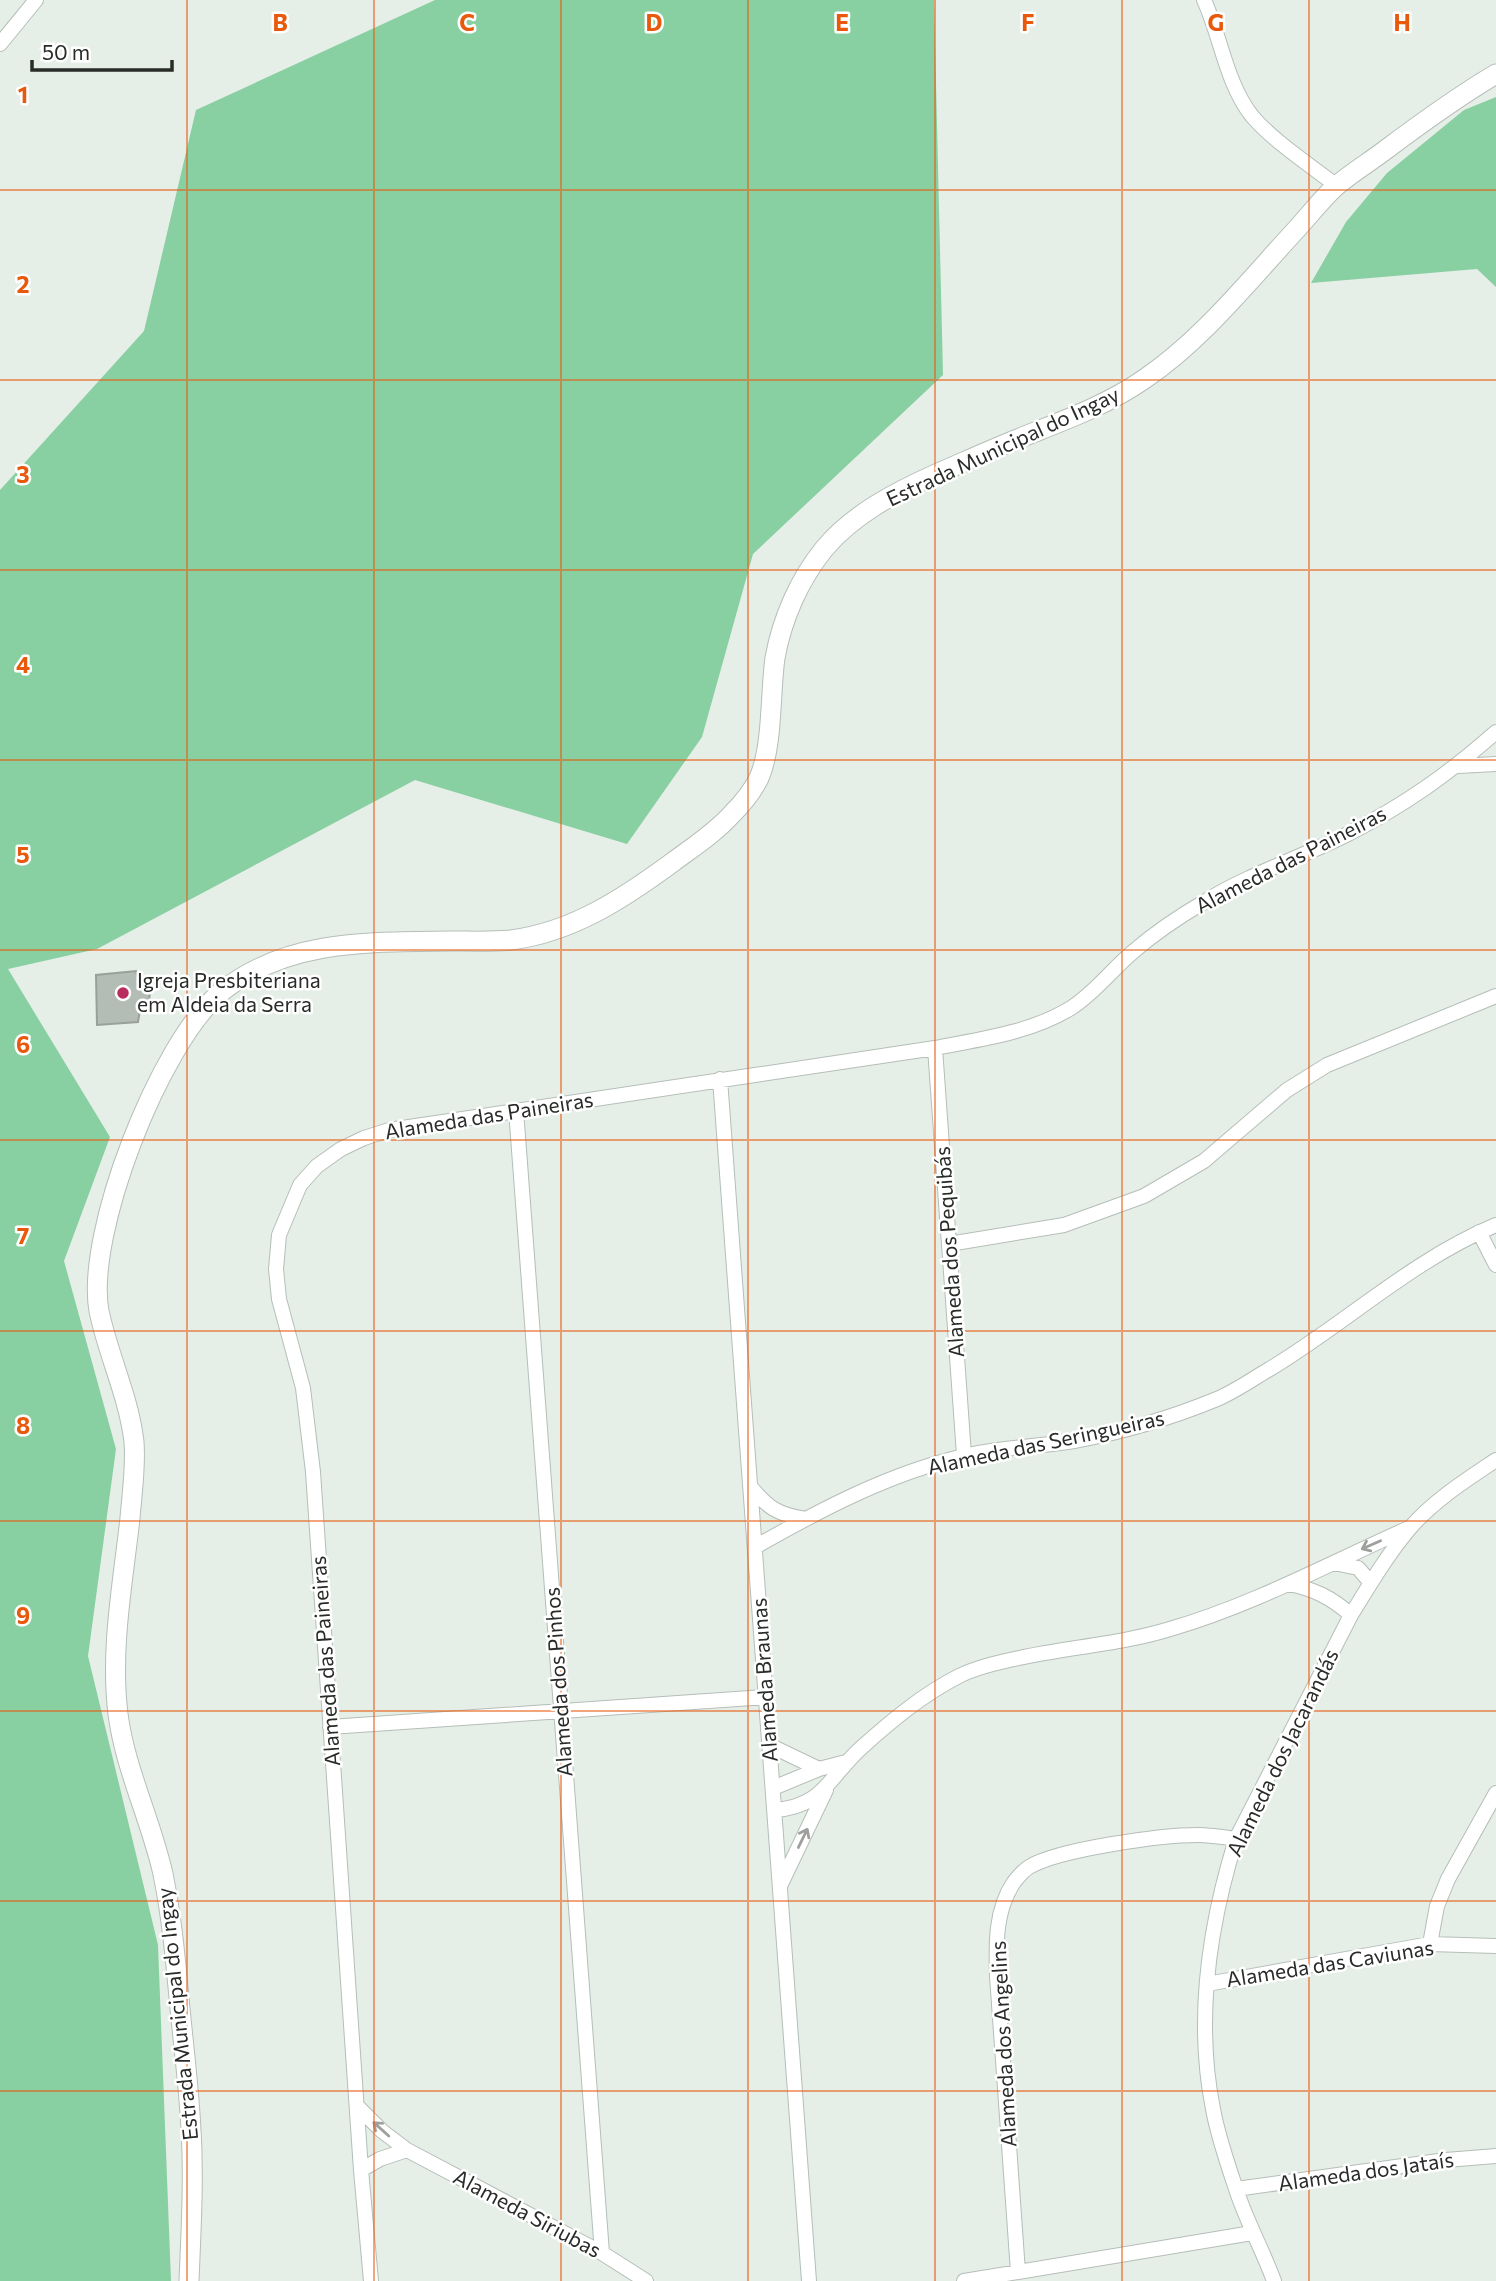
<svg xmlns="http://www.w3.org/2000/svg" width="1496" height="2281" viewBox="0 0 1496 2281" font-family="Commissioner,sans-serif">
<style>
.forest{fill:#88cfa1}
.building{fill:#b4bcb6;stroke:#98a09a;stroke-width:2}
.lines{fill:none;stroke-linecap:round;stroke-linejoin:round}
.minor-casing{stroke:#b5beb8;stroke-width:16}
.tertiary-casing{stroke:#b5beb8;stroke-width:21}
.minor{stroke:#fff;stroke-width:14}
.tertiary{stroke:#fff;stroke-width:19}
.oneway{stroke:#9ea09e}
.grid{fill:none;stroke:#e8590c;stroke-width:2;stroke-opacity:0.55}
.poi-dot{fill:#b92c5e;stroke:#fff;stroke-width:2.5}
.labels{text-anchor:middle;stroke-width:5;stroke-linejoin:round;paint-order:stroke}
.street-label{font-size:21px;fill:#282b28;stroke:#fff}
.poi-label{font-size:21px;fill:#282b28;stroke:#fff;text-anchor:start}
.grid-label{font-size:23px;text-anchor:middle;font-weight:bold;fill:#e8590c;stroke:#fff;stroke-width:5;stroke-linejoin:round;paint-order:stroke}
</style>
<rect width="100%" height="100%" fill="#e6eee8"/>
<path class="forest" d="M435,0H934L943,375L753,554L702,737L627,844L415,780L97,949L8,969L110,1137L64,1261L116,1449L88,1656L158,1945L171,2281H0V490L144,331L196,110Z
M1496,97V287L1477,269L1311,283L1346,222L1387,173L1464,110Z"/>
<path class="building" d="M136,971L139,982L150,980L149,1011L140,1010L138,1022L97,1025L96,975Z"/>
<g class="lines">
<defs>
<path id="minor" d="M1204,0C1221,37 1226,83 1252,116C1272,140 1311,166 1337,186
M0,44L36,0
M1458,766L1496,764
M935,1048L964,1455
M720,1079L809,2281
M516,1110L602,2253
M1479,1232L1496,1265
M949,1244L1064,1225L1144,1196L1204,1161L1287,1090L1327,1065L1496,996
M750,1486C768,1508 777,1514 805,1519
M755,1547C820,1510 890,1473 964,1456C999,1447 1038,1447 1074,1441C1123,1432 1171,1418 1217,1399C1234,1392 1251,1380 1268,1370C1345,1324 1412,1260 1496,1225
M1334,1563L1358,1568L1371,1583
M1289,1584C1314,1589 1332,1598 1351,1615
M330,1727L766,1697
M769,1745L819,1769
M773,1788L819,1769L846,1762
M774,1810C823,1807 829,1777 861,1748C891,1721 922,1695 959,1676C977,1667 999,1662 1019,1658C1069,1647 1121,1644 1170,1629C1253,1605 1330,1563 1409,1528
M780,1886L826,1790
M1430,1944L1437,1906L1448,1879L1496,1793
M1207,1984L1430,1944L1496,1946
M357,2106L382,2131L407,2150L602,2253L646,2281
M361,2170L380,2159L407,2150
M1236,2189L1446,2160L1496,2156
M1018,2272L997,1976C996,1944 995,1910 1014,1882C1018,1877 1024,1870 1029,1867C1059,1849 1162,1835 1198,1835C1211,1835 1223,1837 1236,1839
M371,2281L361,2170L313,1472L303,1388L279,1299L276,1269L279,1235L300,1185L317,1166L341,1149L364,1138L389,1130L935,1048C981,1039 1030,1033 1071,1008C1096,992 1112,969 1134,951C1156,932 1180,916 1204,902C1249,874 1300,858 1348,834C1406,804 1447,775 1496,732
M964,2281L1252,2233
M1274,2281C1263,2251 1247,2222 1237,2192C1228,2165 1218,2137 1213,2109C1195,2019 1209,1926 1236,1839L1351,1615C1369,1586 1387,1555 1410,1528C1433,1501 1466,1480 1496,1460"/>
<path id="tertiary" d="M189,2281C191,2231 194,2180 191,2130C189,2089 184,2049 180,2009C176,1964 172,1918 163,1874C151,1820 125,1769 118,1714C110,1648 123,1583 130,1518C132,1493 136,1467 134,1442C129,1397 108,1355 99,1311C85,1234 160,1043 220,993C285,939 371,942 451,941C470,941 491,942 511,940C573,932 624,898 673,862C693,847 715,833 732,814C741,805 753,790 759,778C773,746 770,693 775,658C782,619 799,580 824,549C853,514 896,492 936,474C964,462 992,449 1020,438C1062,421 1105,406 1143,380C1201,341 1247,283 1294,232C1308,217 1320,201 1335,187C1350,174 1368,163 1384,151C1420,124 1457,97 1496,74"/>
</defs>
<use href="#minor" class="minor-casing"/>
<use href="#tertiary" class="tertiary-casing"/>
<use href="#minor" class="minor"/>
<use href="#tertiary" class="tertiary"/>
</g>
<defs><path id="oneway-shaft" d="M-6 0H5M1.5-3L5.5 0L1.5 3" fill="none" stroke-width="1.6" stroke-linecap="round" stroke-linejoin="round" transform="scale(1.75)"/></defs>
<g class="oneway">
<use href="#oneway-shaft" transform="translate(1371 1545) rotate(156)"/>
<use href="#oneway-shaft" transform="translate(803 1838) rotate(-64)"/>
<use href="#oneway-shaft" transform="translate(381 2129) rotate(-138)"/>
</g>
<path class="grid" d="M187,0V2281M374,0V2281M561,0V2281M748,0V2281M935,0V2281M1122,0V2281M1309,0V2281M0,190H1496M0,380H1496M0,570H1496M0,760H1496M0,950H1496M0,1140H1496M0,1331H1496M0,1521H1496M0,1711H1496M0,1901H1496M0,2091H1496"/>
<circle class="poi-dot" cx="123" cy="993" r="7"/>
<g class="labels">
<g class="street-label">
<text transform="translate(1003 447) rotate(-25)" y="7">Estrada Municipal do Ingay</text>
<text transform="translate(1291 860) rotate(-27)" y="7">Alameda das Paineiras</text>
<text transform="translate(489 1116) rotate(-9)" y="7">Alameda das Paineiras</text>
<text transform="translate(950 1252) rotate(-94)" y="7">Alameda dos Pequibás</text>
<text transform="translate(1046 1443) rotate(-12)" y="7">Alameda das Seringueiras</text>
<text transform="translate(326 1661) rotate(-94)" y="7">Alameda das Paineiras</text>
<text transform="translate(765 1680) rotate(-94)" y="7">Alameda Braunas</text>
<text transform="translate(559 1682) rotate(-94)" y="7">Alameda dos Pinhos</text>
<text transform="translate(1283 1753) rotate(-64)" y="7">Alameda dos Jacarandás</text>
<text transform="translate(1330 1964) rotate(-9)" y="7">Alameda das Caviunas</text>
<text transform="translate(178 2014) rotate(-96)" y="7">Estrada Municipal do Ingay</text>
<text transform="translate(1004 2044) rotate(-93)" y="7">Alameda dos Angelins</text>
<text transform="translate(1366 2172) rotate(-8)" y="7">Alameda dos Jataís</text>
<text transform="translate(527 2214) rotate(28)" y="7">Alameda Siriubas</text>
</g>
<g class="poi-label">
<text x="137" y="988">Igreja Presbiteriana<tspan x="137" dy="24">em Aldeia da Serra</tspan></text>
</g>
</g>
<g class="grid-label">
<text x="280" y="31">B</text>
<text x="467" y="31">C</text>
<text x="654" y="31">D</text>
<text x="842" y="31">E</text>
<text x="1028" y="31">F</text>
<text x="1216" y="31">G</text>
<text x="1402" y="31">H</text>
<text x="23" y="103">1</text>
<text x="23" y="293">2</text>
<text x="23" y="483">3</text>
<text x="23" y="673">4</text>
<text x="23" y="863">5</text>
<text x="23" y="1053">6</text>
<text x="23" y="1244">7</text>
<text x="23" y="1434">8</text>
<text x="23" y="1624">9</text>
</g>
<path d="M32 60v10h140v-10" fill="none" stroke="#282b28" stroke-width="3.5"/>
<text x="42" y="60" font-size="21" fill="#282b28" stroke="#ffffff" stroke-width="5" paint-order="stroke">50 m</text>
</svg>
